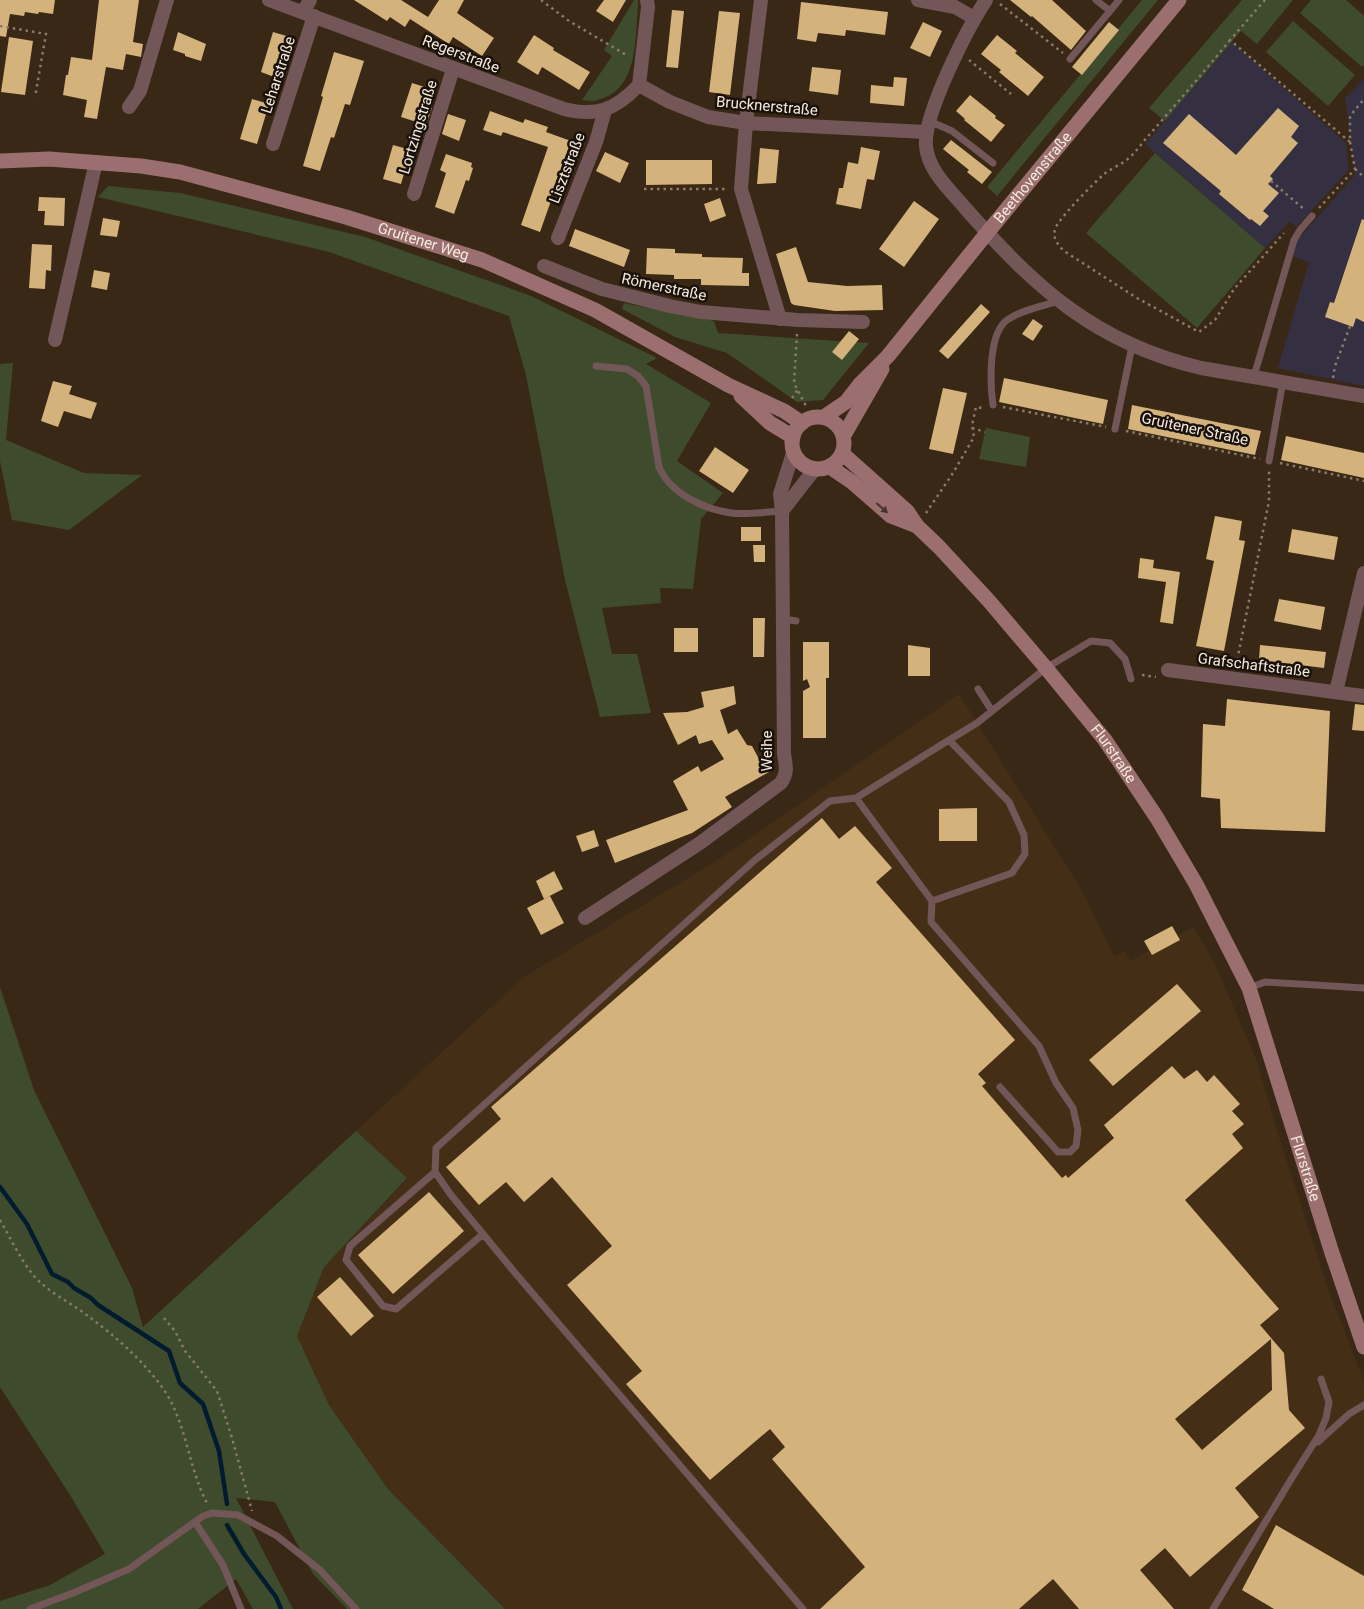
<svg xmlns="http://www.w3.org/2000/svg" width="1364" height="1609" viewBox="0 0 1364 1609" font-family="Roboto,sans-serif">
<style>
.built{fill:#442e16}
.education{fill:#353041}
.green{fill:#3e4c2d}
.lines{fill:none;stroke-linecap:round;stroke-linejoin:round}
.stream{stroke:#021c2f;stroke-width:4.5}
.building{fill:#d4b27b;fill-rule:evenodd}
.path{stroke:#897a6a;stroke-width:2.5;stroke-dasharray:2.5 4;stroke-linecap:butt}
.lane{stroke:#735758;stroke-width:7}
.street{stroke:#735758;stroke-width:14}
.secondary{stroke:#9b6f70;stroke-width:15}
.oneway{fill:#47332e}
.labels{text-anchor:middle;stroke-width:5;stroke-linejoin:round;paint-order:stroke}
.street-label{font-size:15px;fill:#f5eade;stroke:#1a120a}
</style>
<rect width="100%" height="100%" fill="#392815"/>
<path class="built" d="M959,694L1083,892L1114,956L1125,951L1130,961L1194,927L1215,964L1257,1061L1279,1137L1329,1291L1364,1381V1609H505L388,1489L329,1405L297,1336L324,1267L407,1179L356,1131L524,977L721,858Z"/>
<path class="education" d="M1232,42L1346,143L1349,170L1296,227L1290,221L1265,248L1145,144Z
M1364,79V386L1278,368L1309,262L1289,255L1300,237L1355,175L1345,98Z"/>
<path class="green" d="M634,0H638V5C635,38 639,91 597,100C593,102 586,100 582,100L612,56L604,50Z
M1142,0H1158L997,196L987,187Z
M1242,0H1293L1257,44L1241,31L1165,121L1149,108Z
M1311,0H1346L1364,16V65L1362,67L1300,13Z
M1293,21L1355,75L1328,106L1266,52Z
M1155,153L1265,248L1197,328L1086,233Z
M108,186L180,193L365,237L531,296L657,358L646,364L711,403L677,461L723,493L701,519L693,589L660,588L661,603L602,608L612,654H637L651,713L600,717L565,580L526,375L509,316L329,252L98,197Z
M624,303L714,321L718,333L869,343L823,400L797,402L727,353L675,337L622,309Z
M13,363L6,440L84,473L142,475L69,530L12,520L0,461V364Z
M986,428L1030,437L1026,467L979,459Z
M0,987L34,1090L132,1288L143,1327L356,1131L407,1178L324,1267L297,1336L329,1405L388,1489L505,1609H347L313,1574L275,1502L236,1498L293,1609H253L236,1579L198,1609H0V1601L50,1585L105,1554L70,1495L0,1387Z"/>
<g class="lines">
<path class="stream" d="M0,1187L27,1224L52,1274L68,1282L74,1288L91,1298L98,1305L169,1351L180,1383L203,1404L219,1451L227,1504
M227,1525L244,1554L276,1597L281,1609"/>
</g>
<path class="building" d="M0,0H55L53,14L39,12L38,14L25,12L24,16L10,14L6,37L0,36Z
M99,0H139L133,42L143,44L141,57L126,54L123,70L106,67L97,119L84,117L87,100L63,95L66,75H68L71,57L92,60Z
M354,0H401L428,17L439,0H464L457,13L494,38L482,56L453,37L449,44L410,19L405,27L390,17L387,21Z
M604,0H626L613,22L596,11Z
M1010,0H1052L1086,31L1071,50L1032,16L1031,17Z
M801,2L888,12L885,35L846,30L845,36L818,33L816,42L797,39Z
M672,10L684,11L678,68L666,67Z
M719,11L740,13L730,95L709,92Z
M923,22L942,31L930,57L910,48Z
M1109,22L1119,30L1082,75L1072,67Z
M178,32L206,44L201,61L185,56V54L173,50Z
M273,32L290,37L277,78L261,72Z
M534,35L554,48L553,50L590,72L579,90L542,67L538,75L517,62Z
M997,35L1017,51L1015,53L1044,77L1028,96L999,72L1001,70L981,54Z
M9,37L33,41L25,95L1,92Z
M334,52L364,61L350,105L345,104L334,138L331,137L320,171L303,166L323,97L321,96Z
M812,67L841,70L838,95L809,91Z
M894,77L907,78L904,106L870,103L871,85L893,87Z
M412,83L431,89L425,106L432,108L426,125L401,117Z
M970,95L996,116L995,118L1005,125L991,142L964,120L965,119L956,111Z
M252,99L269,104L257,144L240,139Z
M1278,108L1299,126L1291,137L1298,143L1270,176L1273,179L1268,184L1279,193L1263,211L1269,216L1260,226L1251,219L1250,220L1219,194L1221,191L1163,143L1189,114L1236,155Z
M490,111L523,123L525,119L548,127L546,132L571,141L550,198H552L540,232L521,225L548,147L503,132L501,136L483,130Z
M448,114L466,120L459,141L442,134Z
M951,140L992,172L982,184L967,172L969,170L943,149Z
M393,145L411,150L401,184L383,179Z
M861,147L880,151L874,180L867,179L861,209L836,204L839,188H843L848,162L858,164Z
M760,148L779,150L776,183L757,184Z
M605,152L629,163L620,183L596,171Z
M446,154L472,163L471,167L473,168L469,181L466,180L454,214L435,207L446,173L440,170Z
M646,160H712V184L646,185Z
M39,197L65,198L64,226L44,225L45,211H38Z
M720,198L726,216L710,222L704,204Z
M914,201L939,219L904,267L879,249Z
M103,218L120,221L117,237L100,235Z
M1362,219L1364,220V322L1356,318L1353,327L1325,317L1330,302L1334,303Z
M575,229L630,250L624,267L569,246Z
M32,244L52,245L51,271L46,270L45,289L29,288Z
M796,247L808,282L847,286L882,285L883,310L835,311L794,305L791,303L776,254Z
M647,248L675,249V253L702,254V257L743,258L742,273H749V286L701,285V279H674V275L646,274Z
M94,270L110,273L107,290L91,287Z
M981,304L990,312L948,359L939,351Z
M1033,319L1043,326L1033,341L1022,334Z
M849,331L859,339L842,360L832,352Z
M1004,378L1108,400L1103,424L999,402Z
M53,381L72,386L69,394L97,403L91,419L64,411L58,427L41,421Z
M943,388L967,393L953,454L929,449Z
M1132,405L1261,431L1255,455L1128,429Z
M1286,436L1364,453V478L1281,460Z
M715,447L749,470L733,493L699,471Z
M1215,516L1242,521L1239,540L1245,541L1224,651L1196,646L1214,561L1206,559Z
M741,527H761V541H741Z
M1292,529L1338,537L1334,560L1288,552Z
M753,545H765V562H754Z
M1140,558L1154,560L1153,568L1180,572L1173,624L1160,622L1166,582L1138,578Z
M1279,599L1325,607L1321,630L1274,621Z
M753,618H765L764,657H753Z
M674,628H698V652H674Z
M803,642H829V678H826V738H803V691L810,687L807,679L803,681Z
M908,645L930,648V676H908Z
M1260,645L1326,652L1324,668L1259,660Z
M734,686L736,704L720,710L728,734L737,729L747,745L752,746L759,759L761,758L769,772L725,797L732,807L692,833L615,863L606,840L688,810L673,781L698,766L701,772L724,759L712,740L699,744L696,735L678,745L663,713L687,712L704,707L701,692Z
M1227,699L1330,711L1325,832L1221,828L1220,799L1201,797L1203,724L1225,726Z
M1355,704L1364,705V731L1352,730Z
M977,808V841H939V809Z
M822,818L839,839L855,826L892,868L876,882L1015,1040L978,1074L986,1083L982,1086L1062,1178L1066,1175L1068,1178L1114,1138L1104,1125L1172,1066L1184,1079L1197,1070L1207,1082L1214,1075L1240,1104L1232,1111L1244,1124L1232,1134L1243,1148L1185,1200L1279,1309L1260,1325L1284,1353L1289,1410L1305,1428L1235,1488L1259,1517L1190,1577L1165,1548L1140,1570L1174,1609H1079L1053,1579L1019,1609H820L865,1567L772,1459L785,1447L770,1429L710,1480L626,1384L642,1371L567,1285L612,1246L552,1177L524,1202L506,1182L479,1205L446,1167L501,1119L491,1107ZM1271,1339L1272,1390L1202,1450L1175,1419Z
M594,830L599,846L582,852L576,836Z
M554,871L563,889L544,899L536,881Z
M550,896L564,923L541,935L527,908Z
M1172,926L1180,940L1152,955L1144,941Z
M1177,984L1201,1011L1113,1086L1089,1060Z
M429,1192L464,1231L393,1294L358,1255Z
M340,1277L374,1316L351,1336L317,1297Z
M1276,1525L1364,1576V1609H1274L1242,1590Z"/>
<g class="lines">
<path class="path" d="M541,0L569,21L628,56
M1265,0L1230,40L1350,142V116L1364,99
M1000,4L1063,53
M0,26L46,34L35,97
M1230,40C1204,72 1177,103 1150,134C1143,141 1138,150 1130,157C1123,164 1112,168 1104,174C1091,186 1067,210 1057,225C1051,236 1056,243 1064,251L1137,298L1199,332L1215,320L1234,289L1284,233
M969,60L1011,94
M1355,169L1364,177
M1271,181L1305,210
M644,189H727
M1319,208L1355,169L1350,142
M797,334L794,383L806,406
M1333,378L1335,366L1350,326
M792,398L798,389
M1003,407L1106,427
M972,428L985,432
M1126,431L1260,459
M1280,463L1364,481
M926,513L953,473L974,437L972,425L976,407L982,408
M1236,666L1269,501V470
M1142,675L1156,677
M0,1220C10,1237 26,1271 41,1283C55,1296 73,1304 88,1316C115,1336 144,1361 164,1390C187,1424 188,1467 207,1503
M164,1318L175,1331L185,1351L217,1391L232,1438L252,1511"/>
<path class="lane" d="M1110,11L1119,0
M1070,59L1110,11L1096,0
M929,121L952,131L993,163
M596,366L627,369L638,376L646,386L659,467C670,493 703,509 731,513C747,515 766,512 782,511
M1254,376L1294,240L1300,230L1312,216
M993,405C990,384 988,334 1007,320C1021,310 1043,306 1059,301
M1115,429L1132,346
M1269,461L1283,381
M783,619L796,621
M978,689L992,711
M856,798L932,901L931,922L1039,1046L1056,1083L1073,1108L1078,1130L1076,1146L1070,1152H1058L1000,1087
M932,901L1012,873L1025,854L1024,835L1009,802L949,740
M1249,988L1265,982L1364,988
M435,1172L350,1246L346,1260L383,1306L396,1309L483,1234
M1318,1442L1349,1414L1364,1405
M195,1522L223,1565L241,1609
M30,1609L73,1593L129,1569L203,1516L212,1513L238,1515L277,1536L320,1570L356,1609
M803,1609L516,1274L451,1195L435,1172L436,1148L755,860L830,801L856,798L949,740L977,723L1046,668L1091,641L1110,643L1125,659L1131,679
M1213,1609L1290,1481L1319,1435L1326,1418L1329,1402L1321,1379"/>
<path class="street" d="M269,0L564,109C597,117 615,110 639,85
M761,0L746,123L741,189L780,319
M918,0L955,7L974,18
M986,0C968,27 923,115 926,146C928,171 951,191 966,209C1036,288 1095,343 1201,368L1364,396
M303,12L310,0
M639,85L670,102L708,117L746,123L926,132
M639,85L648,7L647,0
M129,107L140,91L167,0
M273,144L314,16
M414,194L453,69
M558,238L596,142L605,110
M544,266L602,289L670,306L701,312L798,320L863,322
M55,340L96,162
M782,511L814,470
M1168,670L1364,696
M1336,692L1364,573
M585,918L700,843L781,783C788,773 786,766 784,754L782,511L780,494L793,453"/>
<g class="secondary">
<path id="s1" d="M0,161L49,159L141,166L180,172L346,217L482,260L595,310L728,385L784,411L802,423"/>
<path d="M741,396L770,423L793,437"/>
<circle cx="818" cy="443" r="26"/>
<path id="s2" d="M824,417L846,402L860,384L888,356L987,233L1179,0"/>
<path d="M844,435L882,369"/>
<path id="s3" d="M843,454L907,511L917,526L939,547L989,601L1046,668L1105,740L1157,818L1196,884L1249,988L1332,1253L1364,1347"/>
<path d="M830,467L852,482L891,516L917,526"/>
</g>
</g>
<defs><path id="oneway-solid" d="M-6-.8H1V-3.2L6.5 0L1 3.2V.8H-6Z" transform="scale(1.25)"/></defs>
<use class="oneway" href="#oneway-solid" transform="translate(882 508) rotate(41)"/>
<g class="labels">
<g class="street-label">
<text transform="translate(461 54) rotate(21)" y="5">Regerstraße</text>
<text transform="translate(278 75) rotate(-72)" y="5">Leharstraße</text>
<text transform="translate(767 106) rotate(5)" y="5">Brucknerstraße</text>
<text transform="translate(418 127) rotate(-73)" y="5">Lortzingstraße</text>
<text transform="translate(567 168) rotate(-69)" y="5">Lisztstraße</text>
<text dy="5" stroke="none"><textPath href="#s2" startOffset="319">Beethovenstraße</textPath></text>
<text dy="5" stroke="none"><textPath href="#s1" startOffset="434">Gruitener Weg</textPath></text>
<text transform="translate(664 287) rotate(12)" y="5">Römerstraße</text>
<text transform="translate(1195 429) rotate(12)" y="5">Gruitener Straße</text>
<text transform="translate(1254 665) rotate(7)" y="5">Grafschaftstraße</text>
<text transform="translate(767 751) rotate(-90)" y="5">Weihe</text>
<text dy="5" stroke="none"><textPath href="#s3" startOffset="405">Flurstraße</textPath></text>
<text dy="5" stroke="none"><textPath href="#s3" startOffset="865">Flurstraße</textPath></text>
</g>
</g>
</svg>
